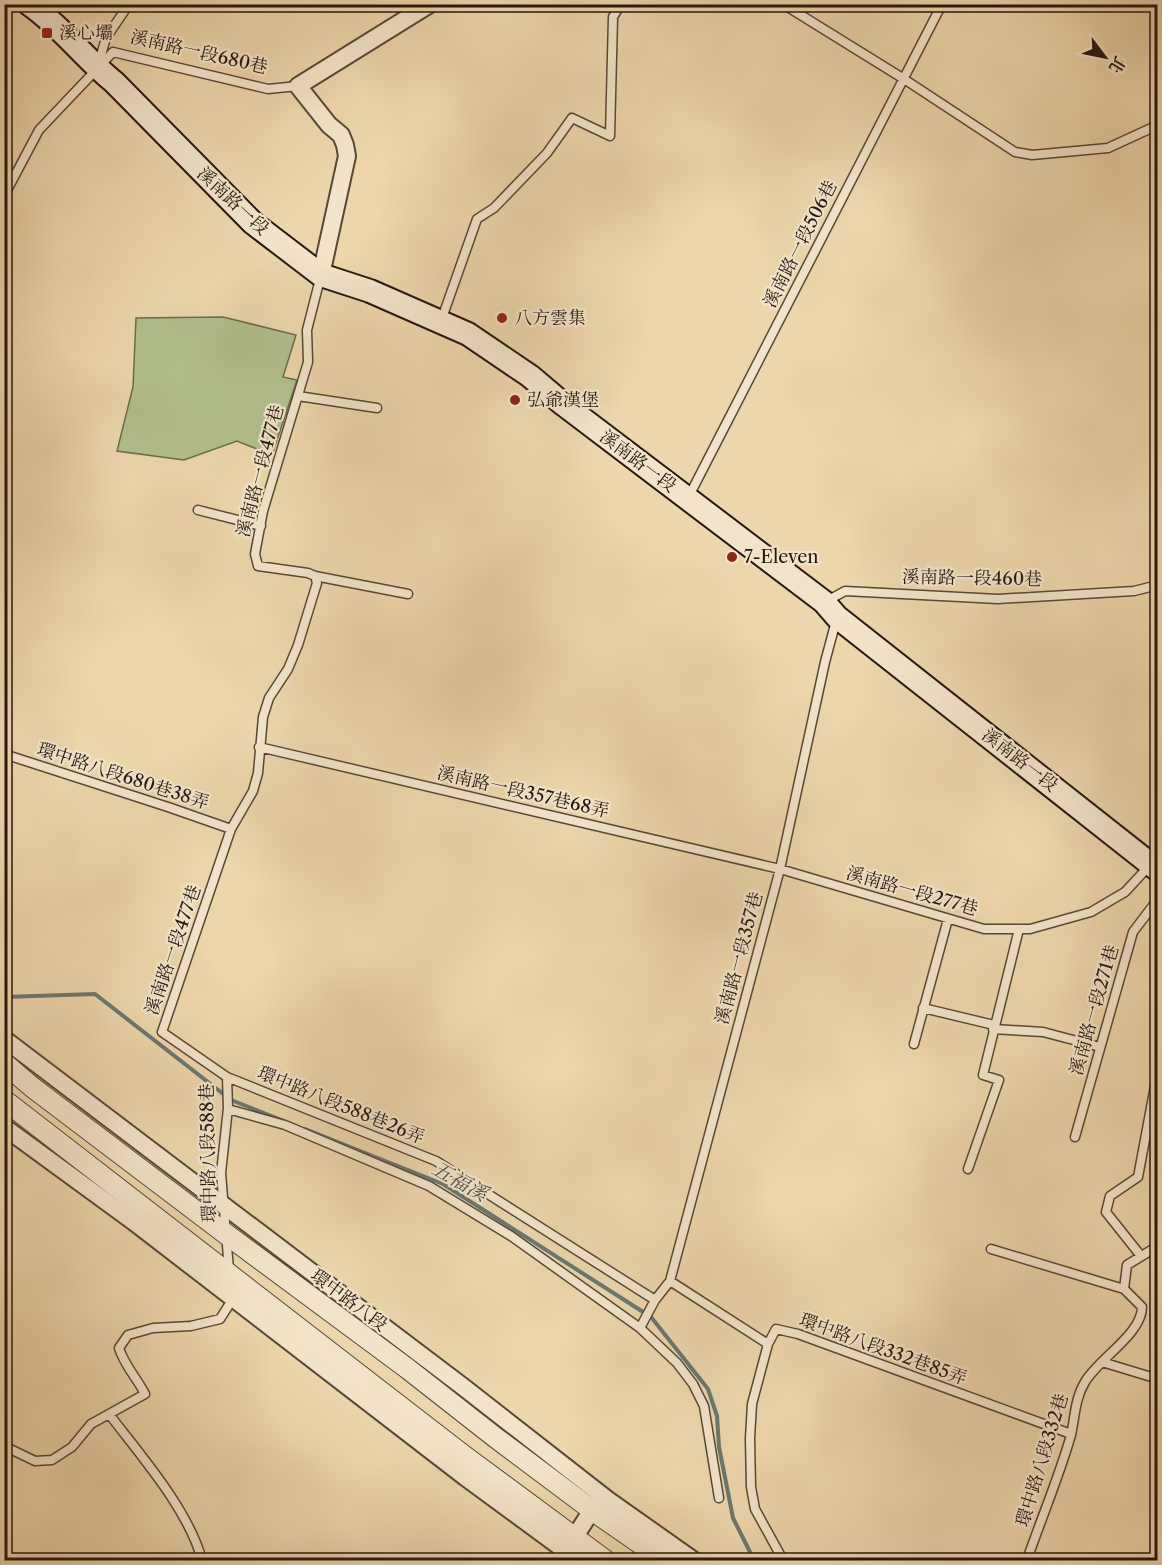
<svg xmlns="http://www.w3.org/2000/svg" width="1162" height="1565" viewBox="0 0 1162 1565" font-family="'Libre Caslon Text','Noto Serif TC',serif">
<style>
.green{fill:#b2bf8e;stroke:#6c6b4f;stroke-width:1.5}
.lines{fill:none;stroke-linecap:round;stroke-linejoin:round}
.stream{stroke:#6b786f;stroke-width:4}
.service-casing{stroke:#584737;stroke-width:11}
.minor-casing{stroke:#584737;stroke-width:20}
.tertiary-casing{stroke:#584737;stroke-width:22}
.secondary-casing{stroke:#261710;stroke-width:26}
.service{stroke:#f3e4c9;stroke-width:8}
.minor{stroke:#f3e4c9;stroke-width:16}
.tertiary{stroke:#f3e4c9;stroke-width:20}
.secondary{stroke:#f3e4c9;stroke-width:22}
.poi-dot{fill:#8f2418;stroke:#f3e4c9;stroke-width:2}
.labels{text-anchor:middle;stroke-width:4.5;stroke-linejoin:round;paint-order:stroke}
.poi-label{font-size:18px;fill:#261710;stroke:#f3e4c9;text-anchor:start}
.street-label{font-size:18px;fill:#261710;stroke:#f3e4c9}
.water-label{font-size:20px;font-style:italic;fill:#4e5047;stroke:#f3e4c9}
</style>
<rect width="100%" height="100%" fill="#edd6ac"/>
<filter id="stains"><feTurbulence type="fractalNoise" baseFrequency=".00333" numOctaves="4"/><feColorMatrix values="0 0 0 0 .2 0 0 0 0 .09 0 0 0 0 .02 0 0 0 .5 -.17"/></filter>
<radialGradient id="worn" r=".72"><stop offset=".6" stop-color="#630" stop-opacity="0"/><stop offset="1" stop-color="#630" stop-opacity=".3"/></radialGradient>
<path class="green" d="M223,317L296,335L283,377L297,380L272,455L237,441L184,460L117,451L133,387L136,318Z"/>
<g class="lines">
<path class="stream" d="M4,997L95,994L231,1100L284,1121
M305,1129L443,1184L651,1317L708,1389L717,1416L719,1447L733,1518L754,1560"/>
<defs>
<path id="service" d="M783,4L904,79L1015,152L1032,155L1108,148L1158,125
M98,65L106,38L129,4
M4,196L39,130L113,52L268,89L298,86
M441,321L477,219L494,208L547,153L572,118L610,136L613,17L621,4
M298,396L377,408
M688,498L942,4
M198,510L261,526
M315,576L408,594
M825,602L845,591L998,599L1134,591L1158,585
M259,747L780,869L984,929H1030L1091,912L1125,892L1150,865
M4,754L168,807L231,829
M923,1008L994,1025
M993,1029L1043,1032L1100,1047
M914,1044L948,919
M227,1077L436,1161L655,1300
M228,1109L285,1125L429,1186L511,1236L640,1328L677,1363L693,1384L704,1406L719,1498
M1075,1137L1133,932L1158,899
M968,1169L999,1080L983,1075L1019,929
M991,1249L1124,1289
M1141,1256L1106,1212L1110,1196L1138,1177L1158,1070
M229,1270L221,1173L228,1108L227,1077L162,1032L231,829L253,791L258,773L263,717L269,698L288,669L298,645L317,583L315,576L308,573L258,566L255,554L263,511L308,362L307,330L321,275
M670,1281L768,1344L776,1329L798,1334L1071,1434
M640,1328L655,1300L670,1281L780,869L825,662L836,621
M768,1344L752,1404L750,1438L751,1487L755,1509L783,1560
M1102,1362L1158,1379
M109,1414C141,1456 188,1509 202,1560
M4,1446L35,1461L52,1460L72,1447L91,1424L145,1394C137,1378 124,1365 119,1348L128,1335L153,1328L191,1326L220,1319L234,1297
M1027,1560C1041,1519 1059,1477 1071,1435C1075,1417 1075,1398 1085,1382C1098,1359 1142,1334 1142,1307L1124,1289L1127,1265L1158,1246"/>
<path id="minor" d="M321,275L347,156L345,145L341,135L329,125L298,86L430,4
M4,1039L462,1386L608,1500L693,1560
M4,1127L134,1222L465,1477L578,1560
M568,1547L598,1501"/>
<path id="tertiary" d="M4,1063L32,1087L226,1234L408,1369L496,1438L596,1513L664,1560
M4,1100L463,1455L605,1560"/>
<path id="secondary" d="M29,4C61,26 84,58 114,82L253,223L321,275L370,291L468,334L530,376L563,404L824,602L837,617L1158,870"/>
</defs>
<use href="#service" class="service-casing"/>
<use href="#minor" class="minor-casing"/>
<use href="#tertiary" class="tertiary-casing"/>
<use href="#secondary" class="secondary-casing"/>
<use href="#service" class="service"/>
<use href="#minor" class="minor"/>
<use href="#tertiary" class="tertiary"/>
<use href="#secondary" class="secondary"/>
</g>
<g class="poi-dot">
<rect x="41" y="27" width="12" height="12" rx="3"/>
<circle cx="502" cy="318" r="6"/>
<circle cx="515" cy="400" r="6"/>
<circle cx="732" cy="557" r="6"/>
</g>
<g class="labels">
<g class="poi-label">
<text x="59" y="39">溪心壩</text>
<text x="514" y="324">八方雲集</text>
<text x="527" y="406">弘爺漢堡</text>
<text x="744" y="563">7-Eleven</text>
</g>
<g class="street-label">
<text transform="translate(199 52) rotate(13)" y="6">溪南路一段680巷</text>
<text transform="translate(233 201) rotate(43)" y="6">溪南路一段</text>
<text transform="translate(800 244) rotate(-63)" y="6">溪南路一段506巷</text>
<text transform="translate(638 461) rotate(37)" y="6">溪南路一段</text>
<text transform="translate(260 471) rotate(-75)" y="6">溪南路一段477巷</text>
<text transform="translate(972 578) rotate(1)" y="6">溪南路一段460巷</text>
<text transform="translate(1020 760) rotate(38)" y="6">溪南路一段</text>
<text transform="translate(123 776) rotate(18)" y="6">環中路八段680巷38弄</text>
<text transform="translate(523 792) rotate(13)" y="6">溪南路一段357巷68弄</text>
<text transform="translate(912 891) rotate(16)" y="6">溪南路一段277巷</text>
<text transform="translate(173 950) rotate(-71)" y="6">溪南路一段477巷</text>
<text transform="translate(739 958) rotate(-75)" y="6">溪南路一段357巷</text>
<text transform="translate(1094 1010) rotate(-74)" y="6">溪南路一段271巷</text>
<text transform="translate(341 1105) rotate(22)" y="6">環中路八段588巷26弄</text>
<text transform="translate(208 1153) rotate(-91)" y="6">環中路八段588巷</text>
<text transform="translate(349 1300) rotate(37)" y="6">環中路八段</text>
<text transform="translate(883 1349) rotate(20)" y="6">環中路八段332巷85弄</text>
<text transform="translate(1042 1460) rotate(-73)" y="6">環中路八段332巷</text>
</g>
<g class="water-label">
<text transform="translate(460 1181) rotate(29)" y="7">五福溪</text>
</g>
</g>
<rect width="1162" height="1565" fill="none" stroke="#edd6ac" stroke-width="24"/>
<rect x="6" y="6" width="1150" height="1553" fill="none" stroke="#261710" stroke-width="3"/>
<rect x="12" y="12" width="1138" height="1541" fill="none" stroke="#261710" stroke-width="1.5"/>
<g transform="translate(1105 57) rotate(122)" stroke="#f3e4c9" stroke-width="4.5" paint-order="stroke">
<path d="M0-4.5L10 22L0 15L-10 22Z" fill="#261710"/>
<text y="-9" font-size="16" font-weight="bold" text-anchor="middle" fill="#261710">北</text>
</g>
<rect width="100%" height="100%" filter="url(#stains)"/>
<rect width="100%" height="100%" fill="url(#worn)"/>
</svg>
